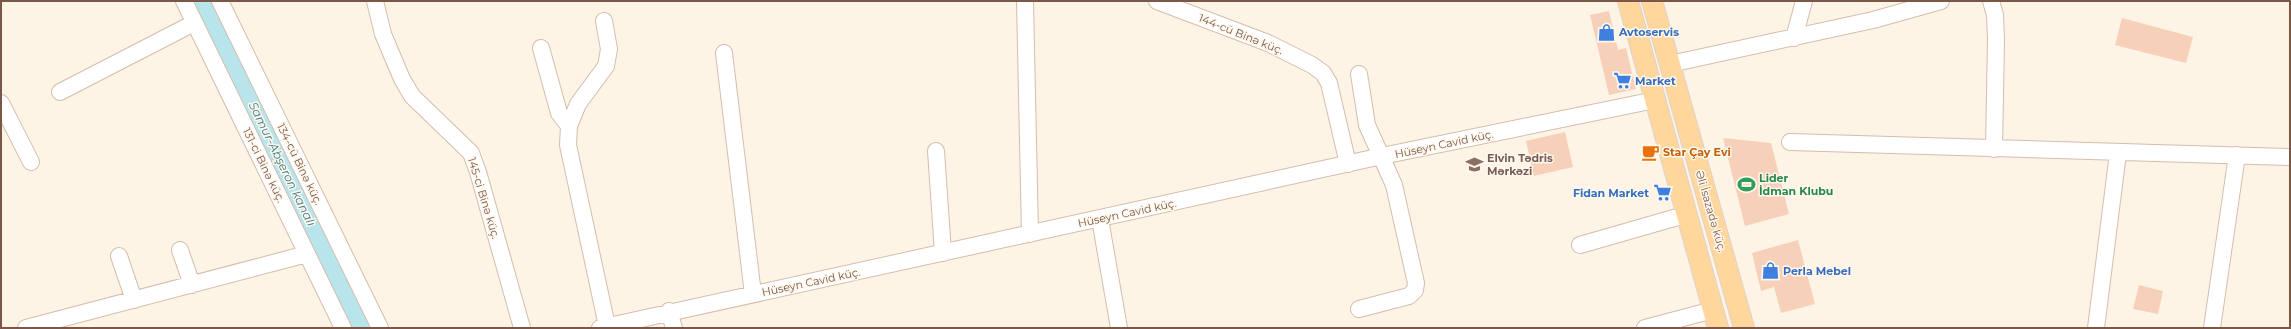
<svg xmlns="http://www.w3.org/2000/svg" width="2291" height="329" viewBox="0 0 2291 329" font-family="Montserrat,sans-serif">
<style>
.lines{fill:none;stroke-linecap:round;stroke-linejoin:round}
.canal{stroke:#b7e5eb;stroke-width:17}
.building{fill:#f7d0ba}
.minor-casing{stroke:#d4bdac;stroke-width:18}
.major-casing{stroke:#ddd3cf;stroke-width:22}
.minor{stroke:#fff;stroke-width:16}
.major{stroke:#ffd69c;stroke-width:20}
.labels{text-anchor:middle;stroke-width:3;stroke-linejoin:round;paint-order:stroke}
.shop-label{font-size:11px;font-weight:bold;fill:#366cbe;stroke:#fff8ee;text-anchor:start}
.street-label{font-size:11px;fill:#7b5747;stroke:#fff8ee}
.food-label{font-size:11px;font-weight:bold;fill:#c56008;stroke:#fff8ee;text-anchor:start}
.education-label{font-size:11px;font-weight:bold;fill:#785e54;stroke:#fff8ee;text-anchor:start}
.leisure-label{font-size:11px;font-weight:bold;fill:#27864d;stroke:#fff8ee;text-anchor:start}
.water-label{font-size:12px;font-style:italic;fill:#387882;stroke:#fff8ee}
</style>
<rect width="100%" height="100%" fill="#fef4e5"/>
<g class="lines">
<path class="canal" d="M203,1L361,328"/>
</g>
<path class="building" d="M1609,11L1618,50L1626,48L1636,89L1609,95L1590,15Z
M2122,18L2193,37L2186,63L2115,45Z
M1565,132L1573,167L1534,176L1526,141Z
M1723,138L1771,143L1789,214L1745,226Z
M1798,240L1815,304L1781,313L1774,287L1761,291L1752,253Z
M2139,285L2163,291L2158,314L2133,309Z"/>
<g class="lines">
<defs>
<path id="minor" d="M184,1L343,328
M220,1L380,328
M375,1L383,34L402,79L412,96L471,153L478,172L522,328
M1025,1L1030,234
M1157,1L1268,43L1312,65L1323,73L1329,83L1348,164
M1991,1L1995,15L1996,39L1994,149
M604,21L609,49L606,66L578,104L569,126L568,145L607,326
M1794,38L1804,1
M541,48L559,113L569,126
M724,53L753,294
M1670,64L1873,20L1941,1
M1359,74L1367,125L1394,185L1416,283L1415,290L1409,296L1359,309
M60,92L194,23
M1,103L31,162
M1790,142L2290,157
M936,151L943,253
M1100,219L1119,328
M1580,245L1688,214
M180,250L192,285
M119,256L134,300
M669,311L674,328
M26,328L307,254
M600,328L1382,156L1655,100
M1645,328L1713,310
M2096,328L2118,153
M2212,328L2237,155"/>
<path id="major" d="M1628,1L1718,328
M1652,1L1744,328"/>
</defs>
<use href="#minor" class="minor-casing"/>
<use href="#major" class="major-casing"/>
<use href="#minor" class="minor"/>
<use href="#major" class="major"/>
</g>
<defs>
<symbol id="shop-bare" viewBox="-9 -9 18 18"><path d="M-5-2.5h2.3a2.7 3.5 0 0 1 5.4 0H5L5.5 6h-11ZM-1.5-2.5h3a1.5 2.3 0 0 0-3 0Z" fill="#3f7fe0" stroke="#fff8ee" stroke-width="2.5" paint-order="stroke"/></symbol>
<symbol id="supermarket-bare" viewBox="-9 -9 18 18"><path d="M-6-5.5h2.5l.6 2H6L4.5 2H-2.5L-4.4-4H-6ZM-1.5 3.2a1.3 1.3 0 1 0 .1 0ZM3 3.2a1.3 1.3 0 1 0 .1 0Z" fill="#3f7fe0" stroke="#fff8ee" stroke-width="2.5" paint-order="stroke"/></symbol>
<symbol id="cafe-bare" viewBox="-9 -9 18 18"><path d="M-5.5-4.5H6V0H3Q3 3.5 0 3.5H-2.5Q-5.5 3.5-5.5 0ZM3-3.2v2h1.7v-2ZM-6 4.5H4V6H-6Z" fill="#e8710a" stroke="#fff8ee" stroke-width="2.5" paint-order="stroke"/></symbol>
<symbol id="university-bare" viewBox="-9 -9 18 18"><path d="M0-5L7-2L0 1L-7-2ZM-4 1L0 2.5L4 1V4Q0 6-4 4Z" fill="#8d6e63" stroke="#fff8ee" stroke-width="2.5" paint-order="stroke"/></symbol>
<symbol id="stadium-bare" viewBox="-9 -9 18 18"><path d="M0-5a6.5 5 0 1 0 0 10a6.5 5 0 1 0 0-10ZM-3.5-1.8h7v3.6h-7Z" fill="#2e9e5b" stroke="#fff8ee" stroke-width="2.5" paint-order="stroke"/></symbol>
</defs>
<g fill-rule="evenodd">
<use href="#shop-bare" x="1594" y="20" width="25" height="25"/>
<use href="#supermarket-bare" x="1610" y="68" width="25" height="25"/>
<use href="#cafe-bare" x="1638" y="140" width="25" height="25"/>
<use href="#university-bare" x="1462" y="152" width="25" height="25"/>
<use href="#stadium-bare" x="1734" y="172" width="25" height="25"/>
<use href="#supermarket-bare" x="1650" y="180" width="25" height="25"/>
<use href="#shop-bare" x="1758" y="258" width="25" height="25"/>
</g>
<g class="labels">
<g class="shop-label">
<text x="1619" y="36">Avtoservis</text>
<text x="1635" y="85">Market</text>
<text x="1649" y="197" text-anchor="end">Fidan Market</text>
<text x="1783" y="275">Perla Mebel</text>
</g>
<g class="street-label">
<text transform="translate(1241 34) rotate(22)" y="4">144-cü Binə küç.</text>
<text transform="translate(1444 144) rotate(-12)" y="4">Hüseyn Cavid küç.</text>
<text transform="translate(300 164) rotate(64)" y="4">134-cü Binə küç.</text>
<text transform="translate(264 165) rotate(64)" y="4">131-ci Binə küç.</text>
<text transform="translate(484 198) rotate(73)" y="4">145-ci Binə küç.</text>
<text transform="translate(1711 211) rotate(74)" y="4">Əli İsazadə küç.</text>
<text transform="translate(1127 213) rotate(-12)" y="4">Hüseyn Cavid küç.</text>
<text transform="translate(811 282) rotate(-12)" y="4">Hüseyn Cavid küç.</text>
</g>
<g class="food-label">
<text x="1663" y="156">Star Çay Evi</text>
</g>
<g class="education-label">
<text x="1487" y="162">Elvin Tədris<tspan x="1487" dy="13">Mərkəzi</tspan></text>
</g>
<g class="leisure-label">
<text x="1759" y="182">Lider<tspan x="1759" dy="13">İdman Klubu</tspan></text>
</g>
<g class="water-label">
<text transform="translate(282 164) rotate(64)" y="4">Samur-Abşeron kanalı</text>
</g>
</g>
<rect width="2291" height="329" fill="none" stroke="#7b5747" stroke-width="4"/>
</svg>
